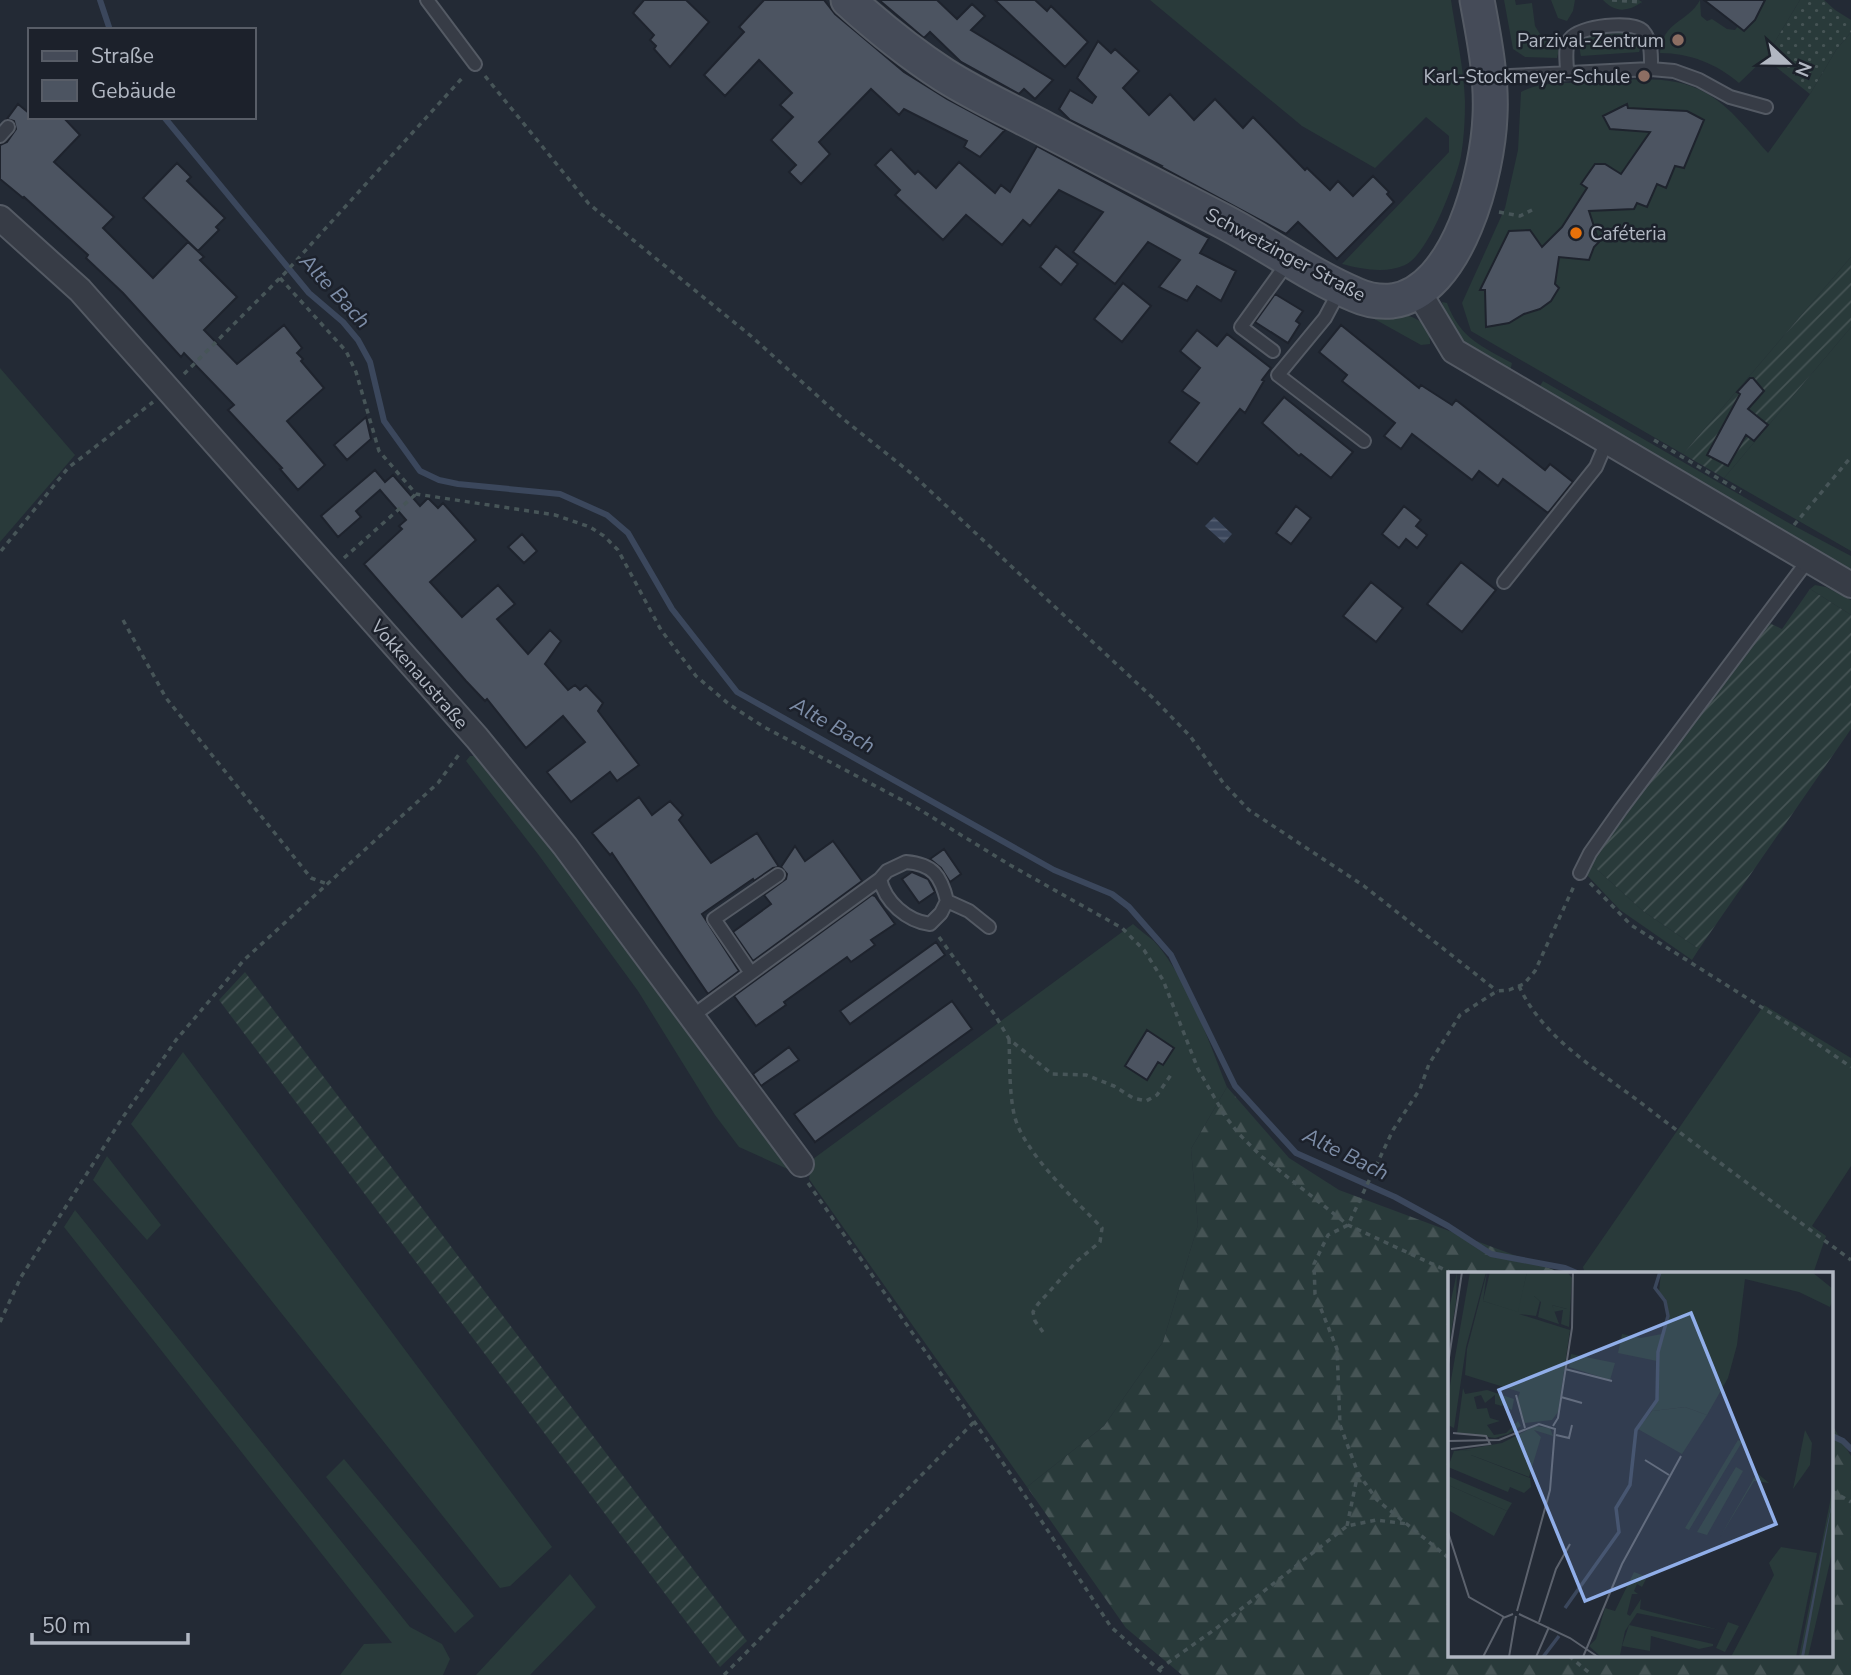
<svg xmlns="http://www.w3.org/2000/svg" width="1851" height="1675" viewBox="0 0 1851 1675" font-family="'Nunito Sans',sans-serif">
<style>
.grass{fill:#293a3a}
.forest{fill:url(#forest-firs)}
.park{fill:url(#park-dots)}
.garden{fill:url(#garden-furrows)}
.water{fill:url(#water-rules)}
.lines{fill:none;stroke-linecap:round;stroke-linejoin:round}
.stream{stroke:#3b475c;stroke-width:6}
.building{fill:#4c5461;stroke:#1e232d;stroke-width:2}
.service-casing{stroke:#545a64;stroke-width:16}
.minor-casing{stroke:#545a64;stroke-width:28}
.secondary-casing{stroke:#545a64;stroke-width:37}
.path{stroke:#475558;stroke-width:3.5;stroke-dasharray:5 5;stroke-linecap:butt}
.service{stroke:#373c46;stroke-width:12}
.minor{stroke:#373c46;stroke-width:24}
.secondary{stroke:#454b58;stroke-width:33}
.education-dot{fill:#8d6e63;stroke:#1c212b;stroke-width:2.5}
.food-dot{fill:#e8710a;stroke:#1c212b;stroke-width:2.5}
.labels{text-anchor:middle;stroke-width:5;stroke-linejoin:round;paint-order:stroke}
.poi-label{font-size:19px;fill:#b1b7c2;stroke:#1c212b;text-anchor:end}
.street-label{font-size:19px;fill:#b1b7c2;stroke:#1c212b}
.water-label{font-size:21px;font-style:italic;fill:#7d8da7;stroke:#1c212b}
.inset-river{fill:none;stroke:#3b475c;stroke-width:3.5}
.inset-road{fill:none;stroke:#5c626d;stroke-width:2}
.view{fill:#90aee9;fill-opacity:0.15;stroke:#90aee9;stroke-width:3.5}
.inset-edge{fill:none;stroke:#b1b7c2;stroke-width:3.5}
</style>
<defs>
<pattern id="forest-firs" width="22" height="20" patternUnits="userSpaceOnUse" patternTransform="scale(1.75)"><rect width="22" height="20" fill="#293a3a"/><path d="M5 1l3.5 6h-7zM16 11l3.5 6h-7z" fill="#465455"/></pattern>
<pattern id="park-dots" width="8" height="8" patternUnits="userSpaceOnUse" patternTransform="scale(1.75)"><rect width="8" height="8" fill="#293a3a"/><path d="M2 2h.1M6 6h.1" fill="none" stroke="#465455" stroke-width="1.8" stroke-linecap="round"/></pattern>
<pattern id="garden-furrows" width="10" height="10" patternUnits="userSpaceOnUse" patternTransform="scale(1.75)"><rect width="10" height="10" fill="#293a3a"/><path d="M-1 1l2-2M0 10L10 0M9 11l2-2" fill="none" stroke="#465455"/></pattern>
<pattern id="water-rules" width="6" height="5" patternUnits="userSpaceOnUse" patternTransform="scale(1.75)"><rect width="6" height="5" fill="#3b475c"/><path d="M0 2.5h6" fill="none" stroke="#555f72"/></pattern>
</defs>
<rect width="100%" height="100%" fill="#232a35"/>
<path class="grass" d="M1150,0H1451C1456,34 1464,68 1465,102C1465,120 1464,138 1461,156C1456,180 1429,254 1405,265C1386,274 1361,269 1342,264L1449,152V136L1426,117L1375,168L1302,126Z
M1504,0H1515L1516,5L1532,3L1535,26L1540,34L1560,45L1557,58L1525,57L1513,49Z
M1551,0H1575L1573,11L1567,21L1558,18Z
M1603,0H1639L1642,2C1628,12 1615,13 1603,0Z
M1700,0L1701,16L1707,21L1712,19L1727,29L1735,30L1739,25L1755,20L1765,0H1800L1765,58L1739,83C1717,64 1690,53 1660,53C1663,20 1688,23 1700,0Z
M1629,32L1639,37L1641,46L1639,52L1581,56C1578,47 1582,43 1587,36Z
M1851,32V257L1683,454L1471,331L1462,303L1505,208L1518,150L1521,92C1541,81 1567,84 1590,82C1628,80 1672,73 1706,93C1731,107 1749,132 1768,153L1810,94L1836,50Z
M1442,302L1447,303C1460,338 1481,346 1512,363L1510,372C1478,353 1450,342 1442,302Z
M1360,311C1383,313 1432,308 1430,344L1421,345Z
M1851,327V551L1724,478Z
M0,368L75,455L0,542Z
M1543,381L1787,522L1851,556V572L1626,437L1538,389Z
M1815,585L1826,587L1851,600V615L1810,589Z
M470,756H479L574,877L792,1171L739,1147L715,1115L638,991L538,854L466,761Z
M1590,863L1643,911L1699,949L1692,960L1620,910L1585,873Z
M1133,924C1139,930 1147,935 1154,941C1188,979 1208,1040 1227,1087L1191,1149L1198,1225L1163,1342L1104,1426L1027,1487L809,1179L813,1159Z
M1764,1005L1851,1058V1166L1812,1226L1826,1236L1813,1274H1585L1583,1267Z
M183,1052L552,1547L510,1586L500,1588L131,1124Z
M107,1156L161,1225L147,1240L93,1180Z
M75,1210L410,1627L442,1644L450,1659L443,1675H340L364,1644L392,1643L64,1227Z
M344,1459L474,1616L455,1633L326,1477Z
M570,1574L596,1607L530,1675H476Z"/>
<path class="forest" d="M1227,1087L1289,1158L1339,1190L1565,1274H1450V1656H1832V1425L1851,1456V1675H1182L1126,1628L1027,1487L1104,1426L1163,1342L1198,1225L1191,1149Z"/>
<path class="park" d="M1800,0H1824L1835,10L1851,20V32L1836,50L1810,94L1765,58Z"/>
<path class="garden" d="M1851,257V327L1724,478L1683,454Z
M1810,589L1851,615V729L1699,949L1643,911L1590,863L1769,623L1782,629Z
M245,972L747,1641L720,1667L219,1000Z"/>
<path class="water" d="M1214,517L1232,534L1224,543L1205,526Z"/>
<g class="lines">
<path class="stream" d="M100,0L110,30
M164,117L309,293L343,322L358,340L370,362L384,421L420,471L439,480L458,484L560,494L607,515L628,533L672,609L737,692L1054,870L1112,894L1129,907L1171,955L1235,1086L1296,1153L1395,1197L1448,1226L1491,1254L1565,1268L1579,1274
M1832,1436L1843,1441L1851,1449"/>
</g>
<path class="building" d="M644,0H686L709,22L670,67L654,49L656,46L650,40L654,35L633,13Z
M764,0H824L835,14L904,72L947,99L1005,130L980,157L964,147L967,141L904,109L899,115L871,89L819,142L830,154L801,184L789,172L796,165L771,140L793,117L780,105L792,93L759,60L725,96L704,75L744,32L739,27Z
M879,0H937L957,19L972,4L985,16L971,30L1053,80L1035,99L1024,89L1019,94L961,62L930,32L924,38Z
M995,0H1035L1047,11L1051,6L1088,42L1065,67Z
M1704,0H1765L1755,20L1744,31Z
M1098,41L1111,53L1115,49L1139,71L1123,88L1149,115L1170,94L1194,120L1215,99L1243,128L1253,117L1305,170L1307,168L1330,190L1338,181L1353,196L1373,176L1389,192L1387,194L1394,202L1337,259L1298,222L1286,234L1161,167L1162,166L1070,120L1059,109L1070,90L1092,103L1096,97L1077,78Z
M18,104L30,114V117H63L80,135L54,162L114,217L103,228L153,278L188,242L204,257L200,260L237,297L204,330L237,364L284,325L302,348L297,353L303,359L301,361L324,388L287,421L325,465L298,490L280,469L282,468L228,410L234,405L184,353L181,357L123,293L86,258L88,255L24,197L23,198L0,179V145L7,142L16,129L14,121L7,119Z
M1627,104L1628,108L1687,111L1704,120L1684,168L1675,166L1666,188L1657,184L1647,207L1637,203L1634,209L1589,211L1599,242L1594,247L1589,260L1559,257L1555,284L1559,288L1551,301L1540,309L1524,314L1509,323L1486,327L1485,290H1480L1509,231L1530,230L1542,247L1562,227L1587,188L1581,184L1595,164H1605L1621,174L1650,132L1610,129L1603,116Z
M1037,146L1209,238L1200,253L1236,271L1221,301L1197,286L1187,301L1159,287L1180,260L1148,242L1115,284L1073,252L1103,212L1059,190L1030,226L1023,220L1002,245L966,215L943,240L895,195L900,190L875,165L891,149L915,174L918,171L936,188L959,162L995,193L1001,185L1010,192Z
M177,163L191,177L187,181L225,218L216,227L219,230L198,251L143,198Z
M1056,246L1078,264L1061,285L1040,267Z
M1123,283L1151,306L1122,342L1094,319Z
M1275,294L1303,311L1296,321L1300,324L1288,343L1255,322Z
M1341,325L1419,388L1421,385L1452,405L1456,400L1545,470L1550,464L1573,482L1548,513L1503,479L1498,486L1479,471L1472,480L1412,434L1401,449L1384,436L1395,423L1342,381L1347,375L1319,352Z
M1197,330L1217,346L1227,334L1271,368L1262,380L1264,381L1245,413L1240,409L1197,464L1169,442L1199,403L1182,391L1200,368L1180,351Z
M1750,378H1753L1764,391L1748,409L1768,425L1754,441L1746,435L1728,466L1707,455L1740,394L1737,392Z
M1284,397L1353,452L1331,478L1301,454L1299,456L1262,423Z
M366,417L371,439L347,460L334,445Z
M375,470L385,482L393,475L420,506L428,498L438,508L443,503L476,540L430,582L462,617L498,585L515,604L497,619L528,654L550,630L561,641L545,664L568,690L575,685L580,690L586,685L603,703L598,711L639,765L617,781L610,772L571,802L547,772L585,742L563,716L526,748L487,699L485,701L466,681L364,564L402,529L399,526L406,520L380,490L356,511L361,517L338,537L321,516Z
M1296,506L1311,518L1291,544L1276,533Z
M1404,506L1421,520L1416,526L1427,535L1417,548L1406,539L1399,548L1382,534Z
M522,534L537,551L524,563L508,547Z
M1461,562L1496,590L1462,632L1427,604Z
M1371,582L1403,608L1376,642L1343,616Z
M639,797L652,815L670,801L683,815L679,820L711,863L757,833L779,867L773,868L754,881L753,879L702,914L739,971L708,994L612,853L610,855L592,833Z
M833,841L862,881L753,961L733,932L771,904L764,895L786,879L787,874L781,867L795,846L805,861Z
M944,849L961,874L950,882L941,868L930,859Z
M912,872L928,879L935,892L919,903L902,879Z
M872,895L875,896L895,924L871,940L875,945L851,962L847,957L784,1002L786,1005L756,1026L734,996Z
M936,942L945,955L850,1024L840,1011Z
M952,1001L972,1029L815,1142L794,1114Z
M1147,1030L1174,1048L1163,1065L1158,1062L1147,1080L1125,1066Z
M789,1047L799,1060L761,1086L753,1074Z"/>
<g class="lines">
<defs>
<path id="service" d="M427,0L475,64
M1567,72C1567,62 1564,47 1570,39C1579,26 1632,20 1643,31C1652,41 1651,57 1651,69
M1489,77L1651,69L1674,71L1699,80L1730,97L1766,107
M0,136L8,127
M1341,288L1325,318L1278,375L1364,441
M1273,351L1241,327L1288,262
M1504,582L1596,467L1607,441
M906,862C933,864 941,876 947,901L941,913L930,924C907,921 885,902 880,879L887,871Z
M1580,873L1590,853L1621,809L1809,559
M947,901L969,911L989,927
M751,973L714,919L778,875
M691,1017L880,879"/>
<path id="minor" d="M0,218L80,290L477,738L565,846L801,1164
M1418,291L1454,351L1851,585"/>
<path id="secondary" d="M848,0C878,27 910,53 944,75C977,96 1013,112 1047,130C1105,160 1163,190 1221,220C1266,243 1310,276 1356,295C1367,300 1380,302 1392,301C1459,292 1488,171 1490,116C1492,77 1484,38 1477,0"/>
</defs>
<use href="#service" class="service-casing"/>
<use href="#minor" class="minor-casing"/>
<use href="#secondary" class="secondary-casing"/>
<path class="path" d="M1612,0L1642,2
M485,76L589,204L751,336L842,418L912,474L1153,698L1190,736L1224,784L1249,810L1364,886L1497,991
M1499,212L1520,216L1532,210
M280,278L346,351L356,372L379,451L416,494L555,515L590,527L604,536L618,550L661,630L696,676L730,705L764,727L917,808L1010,865L1122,928L1144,950L1163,980L1198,1069L1225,1116L1239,1134L1261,1156L1348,1225L1454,1274
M184,374L285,273L464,76
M1654,440L1741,492
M1794,525L1851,457
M1,551L68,468L153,402
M344,558L416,494
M123,620L166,698L311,878L327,884
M1590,883L1631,925L1793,1027L1851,1067
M939,937L995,1015L1009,1039L1052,1074L1086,1075L1114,1086L1133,1098L1146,1101L1157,1095L1173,1072
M1519,986C1543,1039 1600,1071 1645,1106C1713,1158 1782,1209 1851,1260
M1009,1039C1010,1064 1009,1090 1014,1114C1022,1151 1076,1201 1102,1228L1100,1242L1077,1261L1038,1304L1033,1312L1035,1321L1043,1332
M808,1183L1012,1476L1111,1627L1165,1675
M0,1322L21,1277L121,1120L176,1040L244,960L438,783L460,753
M1358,1473L1377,1500L1450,1559
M1832,1491L1851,1502
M1347,1526L1358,1473L1340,1425L1337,1349L1315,1294L1314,1264L1328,1235L1348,1225L1393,1130L1420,1089L1429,1064L1460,1015L1497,991L1509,990L1524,984L1535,971L1574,886
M1569,1656L1592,1675
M1159,1669L1218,1627L1347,1526L1376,1520L1408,1524
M724,1675L974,1422"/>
<use href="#service" class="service"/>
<use href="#minor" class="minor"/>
<use href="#secondary" class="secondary"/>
</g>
<g class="education-dot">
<circle cx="1678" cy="40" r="7"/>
<circle cx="1644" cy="76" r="7"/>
</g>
<circle class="food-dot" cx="1576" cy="233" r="7"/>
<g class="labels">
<g class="poi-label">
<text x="1664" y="47">Parzival-Zentrum</text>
<text x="1630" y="83">Karl-Stockmeyer-Schule</text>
<text x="1590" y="240" text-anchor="start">Caféteria</text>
</g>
<g class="street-label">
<text transform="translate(1286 254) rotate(28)" y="7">Schwetzinger Straße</text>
<text transform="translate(420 674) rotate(49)" y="7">Vokkenaustraße</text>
</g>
<g class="water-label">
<text transform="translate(335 291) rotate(47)" y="7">Alte Bach</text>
<text transform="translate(833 725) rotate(29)" y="7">Alte Bach</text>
<text transform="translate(1346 1154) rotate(26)" y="7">Alte Bach</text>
</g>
</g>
<g transform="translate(1448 1272)">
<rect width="385" height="385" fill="#232a35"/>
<path d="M9,0L8,30L0,81V42ZM39,0L35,29L69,39L79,0H86V24L92,29L88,44L71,42L122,58L110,140L104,148L77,151L69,129L72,120L17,103L19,77ZM119,0L124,6L121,55L113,52L115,38L105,40L104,33L119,37ZM174,62L193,66L214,62L209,89L170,81ZM15,116L17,122L39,118L66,127L64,138L58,135V128L54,134L47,132V123L37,131L33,123L26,125L29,137L39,136L42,146L52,149L39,153L46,163L58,161L70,149L73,154L60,162L47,166L9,161ZM237,135L259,143L234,182L190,157L204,139ZM87,154L102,156L105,164L86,158L93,165L81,205L23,183V178L3,180L54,171ZM357,158L364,171L362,193L345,217ZM288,195L295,199L259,263L249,260ZM309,201L321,211L306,209L272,265ZM0,204L64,231L59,239L0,213ZM333,275L369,281L348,385H283L326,303L321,291ZM186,300L199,305L194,315L189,312L186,319L190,322H184L179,342L182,344L193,327L192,337L271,358L189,341L177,359L172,383L152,384L141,374L148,367L157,336L167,339Z" fill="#293a3a"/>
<path d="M213,0H364L385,17V27L382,35L351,20L297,7L289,73L280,106L259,143L237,135L204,139L211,121L210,75L221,45L218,27L211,20ZM385,215V277L360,385H351Z" fill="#293a3a"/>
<path d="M22,0H38L18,75L6,156L0,153V125ZM42,0H79L70,40L35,29ZM86,0H119V37L104,33L111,52L90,45L93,30L86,24ZM123,82L167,91L162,108L121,95ZM290,168L294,170L241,258L237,256ZM23,178V183L82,206L83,215L76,221L62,215L60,220L0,195L6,179ZM0,213L59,239L46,264L0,238ZM280,350L291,354L277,380L268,376ZM181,353L265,372V374L251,377L203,364L202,379L174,374Z" fill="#293a3a"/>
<path d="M385,226L356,385H353L375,272Z" fill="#3b475c"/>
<path class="inset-river" d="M117,336L171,260L168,236L182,213L188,158L209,128L210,80L220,44L217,29L207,16L212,0M95,385L111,364"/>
<path class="inset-road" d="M0,92L14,0M117,97L164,109M68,123L77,156M113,125L134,131M105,154L110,146L124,56L125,0M108,163L121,166L124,153M0,169L51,168L91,152L107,157L102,218L69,339M3,177L42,172L38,164L5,161M197,188L221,203M0,260L21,325L56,345M71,342L122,366L150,385M91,350L108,297L122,272M35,385L55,346L65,342M61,385L68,344M88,385L101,355M135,385L174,292L233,184"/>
<path class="view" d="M243,41L328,252L137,329L51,118Z"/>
<rect width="385" height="385" class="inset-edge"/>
</g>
<rect x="28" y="28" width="228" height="91" fill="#1c212b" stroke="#585d67" stroke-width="2"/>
<rect x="42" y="51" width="35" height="10" fill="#454b58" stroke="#585d67" stroke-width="2"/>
<text x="91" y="63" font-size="21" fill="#b1b7c2">Straße</text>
<rect x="42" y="80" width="35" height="21" fill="#4c5461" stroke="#585d67" stroke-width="2"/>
<text x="91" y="98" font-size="21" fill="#b1b7c2">Gebäude</text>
<g transform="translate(1788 63) rotate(112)" stroke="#1c212b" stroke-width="5" paint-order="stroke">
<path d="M0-5L12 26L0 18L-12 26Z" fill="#b1b7c2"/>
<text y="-10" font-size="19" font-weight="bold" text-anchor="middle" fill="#b1b7c2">N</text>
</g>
<path d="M32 1633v10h156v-10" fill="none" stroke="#b1b7c2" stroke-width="3.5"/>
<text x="42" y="1633" font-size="21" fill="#b1b7c2" stroke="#1c212b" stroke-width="5" paint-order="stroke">50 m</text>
</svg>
